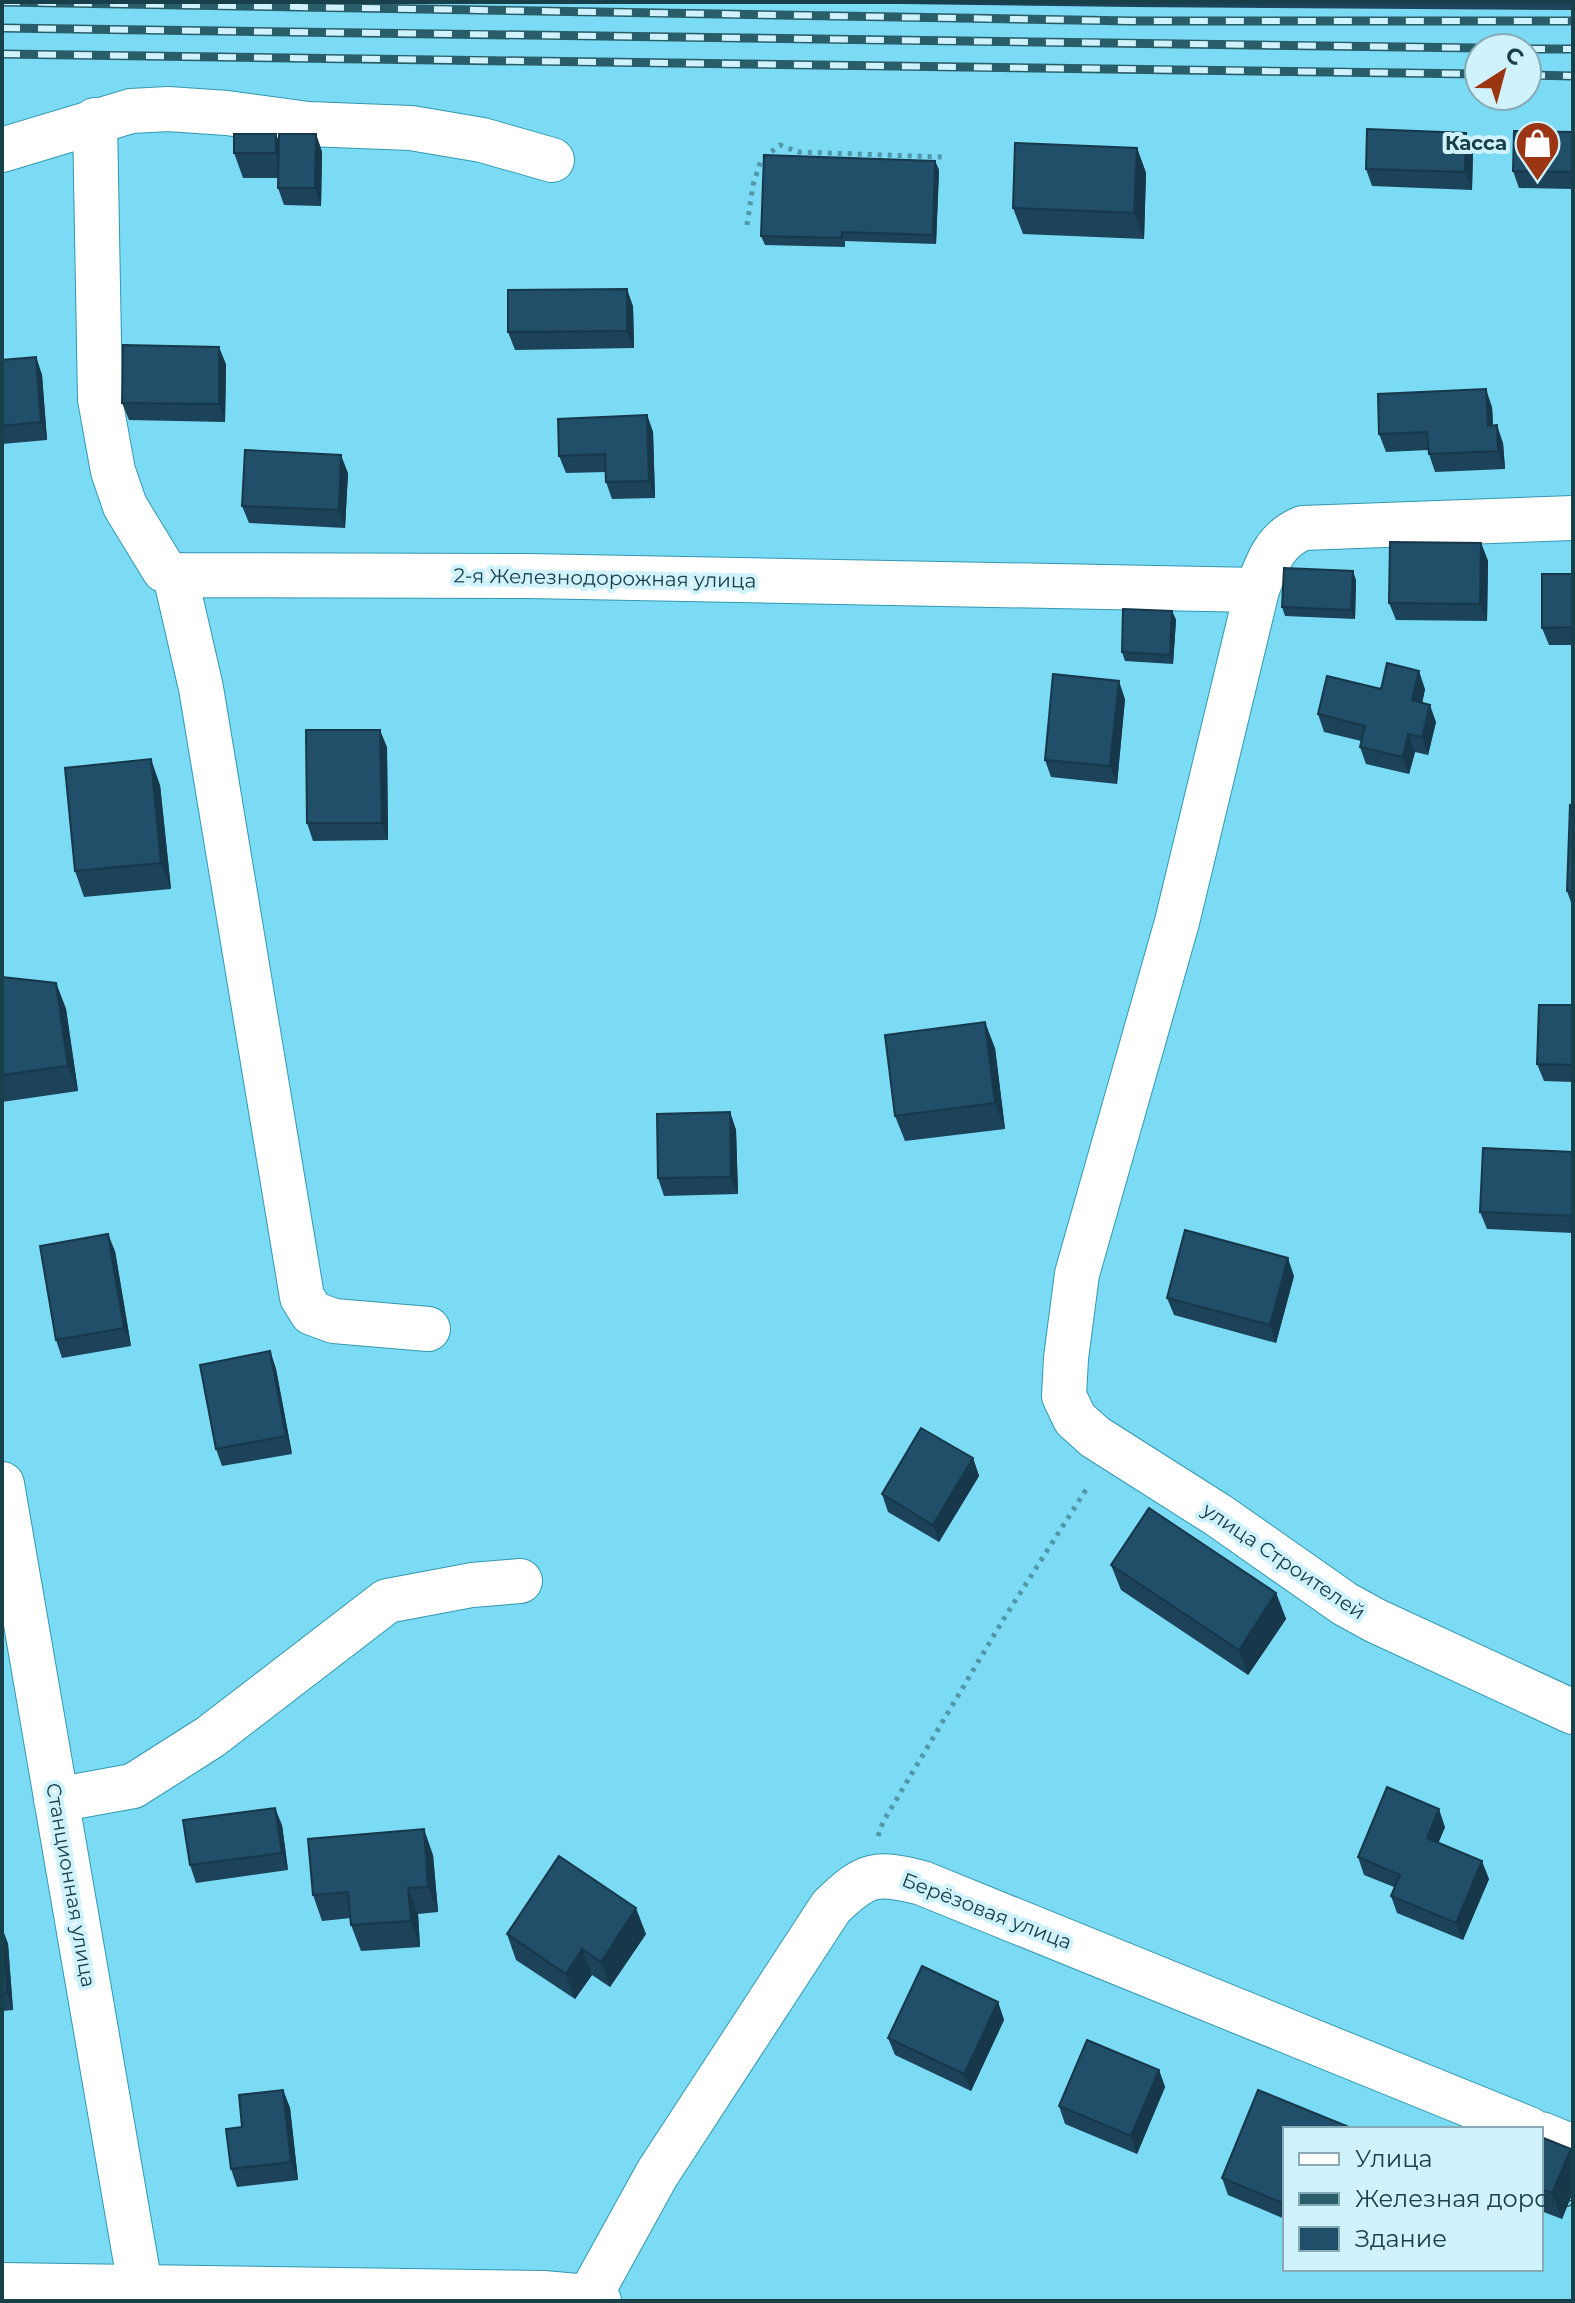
<svg xmlns="http://www.w3.org/2000/svg" width="1575" height="2303" viewBox="0 0 1575 2303" font-family="Montserrat,sans-serif">
<style>
.lines{fill:none;stroke-linecap:round;stroke-linejoin:round}
.minor-casing{stroke:#3398b0;stroke-width:46}
.major-casing{stroke:#3398b0;stroke-width:46}
.path{stroke:#5097aa;stroke-width:5;stroke-dasharray:4 6;stroke-linecap:butt}
.minor{stroke:#fff;stroke-width:44}
.major{stroke:#fff;stroke-width:44}
.rail-casing{stroke:#2a5d6a;stroke-width:9}
.rail{stroke:#cff2fc;stroke-width:6;stroke-dasharray:18;stroke-linecap:butt}
.wall{fill:#1c435a}
.shaded-wall{fill:#17374a}
.building{fill:#214e69;stroke:#17374a;stroke-width:2}
.labels{text-anchor:middle;stroke-width:8;stroke-linejoin:round;paint-order:stroke}
.poi-label{font-size:20px;font-weight:bold;fill:#18404b;stroke:#cff2fc;text-anchor:end}
.street-label{font-size:20px;fill:#18404b;stroke:#cff2fc}
</style>
<rect width="100%" height="100%" fill="#7bdaf4"/>
<g class="lines">
<defs>
<path id="minor" d="M95,120L100,399L113,471L125,506L164,570L175,575L528,576L1257,590
M2,150L131,111L168,109L227,113L308,124L411,128L482,140L552,160
M1573,518L1303,528C1275,539 1267,563 1257,590L1177,922L1077,1274L1066,1358L1064,1396L1075,1419L1095,1437L1218,1515L1345,1604L1376,1621L1573,1712
M175,575L201,688L302,1297L312,1313L334,1321L428,1329
M2,1484L140,2286
M56,1800L133,1786L210,1737L387,1601L472,1585L520,1581
M1541,2134L1573,2147
M587,2301L657,2174L831,1907C866,1873 875,1871 922,1883L1529,2129"/>
<path id="major" d="M2,2285L543,2293L588,2297L599,2301"/>
</defs>
<use href="#minor" class="minor-casing"/>
<use href="#major" class="major-casing"/>
<path class="path" d="M747,225L753,185L761,160L780,145L798,152L942,157
M878,1836L883,1822L1003,1620L1089,1485"/>
<use href="#minor" class="minor"/>
<use href="#major" class="major"/>
<defs>
<path id="rail" d="M2,2L1132,21H1573
M2,28L1479,48
M1527,49H1573
M2,54L1479,74
M1527,75L1573,76"/>
</defs>
<use href="#rail" class="rail-casing"/>
<use href="#rail" class="rail"/>
</g>
<path class="wall" d="M747,2H1573V10L1133,7Z
M1573,132V189L1519,188L1513,171Z
M1466,133L1473,150L1472,190L1372,186L1366,169Z
M276,134L279,142L316,134L322,152L321,206L284,205L278,188V178H243L234,153Z
M1137,148L1146,173L1144,239L1023,234L1013,208Z
M935,161L939,170L936,244L845,241V247L765,245L761,236Z
M633,306L634,348L515,350L508,332Z
M36,357L42,375L47,440L2,444V360Z
M226,364L225,422L129,420L122,403Z
M1492,407L1493,425L1503,443L1505,469L1435,472L1429,454L1428,450L1386,452L1379,434Z
M647,415L653,432L655,498L612,499L606,482V472L566,473L559,456Z
M348,473L345,528L249,523L242,506Z
M1481,543L1488,561L1487,621L1396,620L1389,603Z
M1573,574V645H1549L1542,628Z
M1356,580L1355,619L1285,616L1282,607Z
M1172,611L1176,620L1173,664L1125,661L1122,652Z
M1381,689H1425L1422,703L1436,722L1428,755L1415,752L1409,774L1366,764L1360,747L1361,741L1324,732L1318,714Z
M1125,699L1117,784L1051,777L1045,760Z
M387,747L388,840L313,841L307,823Z
M160,785L171,889L84,897L75,871Z
M1567,891L1573,892V908Z
M2,977L56,983L66,1009L78,1091L2,1102Z
M1573,1005V1082L1544,1081L1537,1064Z
M995,1048L1005,1129L905,1141L895,1116Z
M730,1112L736,1130L738,1194L664,1196L658,1178Z
M1573,1152V1233L1487,1229L1480,1212Z
M115,1251L131,1346L62,1358L56,1340Z
M1294,1276L1276,1343L1174,1315L1167,1298Z
M270,1351L276,1369L292,1454L222,1466L216,1449Z
M973,1458L979,1476L939,1542L888,1512L882,1494Z
M1111,1565L1276,1593L1286,1619L1248,1675L1121,1590Z
M282,1825L288,1870L196,1883L190,1865Z
M1445,1827L1438,1843L1489,1879L1463,1940L1397,1913L1391,1896L1394,1887L1364,1875L1358,1857Z
M433,1855L438,1912L418,1914L420,1947L361,1951L351,1925V1918L322,1921L313,1895Z
M2,1928L8,1944L13,2010L2,2011Z
M507,1934H646L610,1987L592,1975L575,1999L516,1960Z
M998,2002L1004,2020L971,2091L895,2055L888,2038Z
M1159,2070L1165,2087L1137,2154L1065,2124L1059,2106Z
M283,2090L290,2108L298,2180L237,2187L231,2169L242,2127Z
M1258,2090L1349,2127V2129H1285V2219L1228,2195L1222,2178Z
M1541,2137L1571,2149L1573,2155V2192L1562,2219L1541,2211Z"/>
<path class="shaded-wall" d="M1466,133L1473,150L1472,190L1465,172Z
M276,134L285,160L286,178L276,153Z
M316,134L322,152L321,206L315,188Z
M1137,148L1146,173L1144,239L1134,213Z
M935,161L939,170L936,244L933,235Z
M627,289L633,306L634,348L627,331Z
M219,347L226,364L225,422L219,404Z
M36,357L42,375L47,440L41,422Z
M1486,389L1492,407L1494,443L1488,426Z
M647,415L653,432L655,498L649,481Z
M1497,425L1503,443L1505,469L1498,451Z
M341,455L348,473L345,528L339,510Z
M1481,543L1488,561L1487,621L1480,604Z
M1353,571L1356,580L1355,619L1351,610Z
M1172,611L1176,620L1173,664L1170,655Z
M1419,671L1425,689L1419,718L1412,700Z
M1119,681L1125,699L1117,784L1110,766Z
M1430,705L1436,722L1428,755L1422,737Z
M380,730L387,747L388,840L382,823Z
M1408,734L1415,752L1409,774L1403,757Z
M151,759L160,785L171,889L161,863Z
M56,983L66,1009L78,1091L68,1066Z
M985,1022L995,1048L1005,1129L995,1103Z
M730,1112L736,1130L738,1194L731,1177Z
M108,1234L115,1251L131,1346L124,1328Z
M1288,1258L1294,1276L1276,1343L1270,1325Z
M270,1351L276,1369L292,1454L286,1436Z
M973,1458L979,1476L939,1542L933,1525Z
M1276,1593L1286,1619L1248,1675L1239,1650Z
M275,1808L282,1825L288,1870L282,1853Z
M1439,1809L1445,1827L1433,1856L1427,1838Z
M424,1829L433,1855L438,1912L428,1887Z
M1482,1861L1489,1879L1463,1940L1456,1923Z
M408,1888L418,1914L420,1947L411,1921Z
M636,1908L646,1934L610,1987L601,1962Z
M2,1928L8,1944L13,2010L7,1992Z
M582,1949L592,1975L575,1999L566,1974Z
M998,2002L1004,2020L971,2091L964,2074Z
M1159,2070L1165,2087L1137,2154L1131,2136Z
M283,2090L290,2108L298,2180L291,2162Z
M1571,2149L1573,2155V2192L1562,2219L1552,2193Z"/>
<path class="building" d="M1367,129L1466,133L1465,172L1366,169Z
M1514,131L1573,132V172L1513,171Z
M234,134H276V153H234Z
M279,134H316L315,188H278Z
M1015,143L1137,148L1134,213L1013,208Z
M764,155L935,161L933,235L842,232V238L761,236Z
M627,289V331L508,332V290Z
M123,345L219,347V404L122,403Z
M36,357L41,422L2,426V360Z
M1486,389L1488,426L1497,425L1498,451L1429,454L1427,432L1379,434L1378,394Z
M647,415L649,481L606,482L605,454L559,456L558,419Z
M245,450L341,455L339,510L242,506Z
M1390,542L1481,543L1480,604L1389,603Z
M1284,568L1353,571L1351,610L1282,607Z
M1542,574H1573V627L1542,628Z
M1123,609L1172,611L1170,655L1122,652Z
M1387,663L1419,671L1412,700L1430,705L1422,737L1408,734L1403,757L1360,747L1365,726L1318,714L1327,676L1381,689Z
M1053,674L1119,681L1110,766L1045,760Z
M306,730H380L382,823H307Z
M151,759L161,863L75,871L65,768Z
M1570,805L1573,806V892L1567,891Z
M2,977L56,983L68,1066L2,1075Z
M1539,1005H1573V1065L1537,1064Z
M985,1022L995,1103L895,1116L885,1035Z
M730,1112L731,1177L658,1178L657,1114Z
M1483,1148L1573,1152V1216L1480,1212Z
M1185,1230L1288,1258L1270,1325L1167,1298Z
M108,1234L124,1328L56,1340L40,1246Z
M270,1351L286,1436L216,1449L200,1365Z
M921,1428L973,1458L933,1525L882,1494Z
M1149,1508L1276,1593L1239,1650L1111,1565Z
M1387,1787L1439,1809L1427,1838L1482,1861L1456,1923L1391,1896L1400,1875L1358,1857Z
M275,1808L282,1853L190,1865L183,1820Z
M424,1829L428,1887L408,1888L411,1921L351,1925L348,1892L313,1895L308,1839Z
M559,1856L636,1908L601,1962L582,1949L566,1974L507,1934Z
M2,1932L7,1992H2Z
M922,1966L998,2002L964,2074L888,2038Z
M1087,2040L1159,2070L1131,2136L1059,2106Z
M283,2090L291,2162L231,2169L226,2129L242,2127L239,2095Z
M1258,2090L1349,2127L1348,2129H1285V2204L1222,2178Z
M1541,2137L1571,2149L1552,2193L1541,2189Z"/>
<defs>
<symbol id="shop-pin" viewBox="-11 -11 22 30"><path d="M0 17L-7.5 6A9.5 9.5 0 1 1 7.5 6Z" fill="#9c3511" stroke="#cff2fc"/><path d="M-5-2.5h2.3a2.7 3.5 0 0 1 5.4 0H5L5.5 6h-11ZM-1.5-2.5h3a1.5 2.3 0 0 0-3 0Z" fill="#fff"/></symbol>
</defs>
<g fill-rule="evenodd">
<use href="#shop-pin" x="1512" y="118" width="51" height="69"/>
</g>
<g class="labels">
<g class="poi-label">
<text x="1507" y="150">Касса</text>
</g>
<g class="street-label">
<text transform="translate(605 578) rotate(1)" y="7">2-я Железнодорожная улица</text>
<text transform="translate(1284 1561) rotate(34)" y="7">улица Строителей</text>
<text transform="translate(71 1885) rotate(80)" y="7">Станционная улица</text>
<text transform="translate(987 1911) rotate(21)" y="7">Берёзовая улица</text>
</g>
</g>
<rect width="1575" height="2303" fill="none" stroke="#18404b" stroke-width="8"/>
<rect x="1283" y="2127" width="260" height="144" fill="#cff2fc" stroke="#86abb5" stroke-width="2"/>
<rect x="1299" y="2153" width="40" height="12" fill="#ffffff" stroke="#86abb5" stroke-width="2"/>
<text x="1355" y="2167" font-size="24" fill="#18404b">Улица</text>
<rect x="1299" y="2193" width="40" height="12" fill="#2a5d6a" stroke="#86abb5" stroke-width="2"/>
<text x="1355" y="2207" font-size="24" fill="#18404b">Железная дорога</text>
<rect x="1299" y="2227" width="40" height="24" fill="#214e69" stroke="#86abb5" stroke-width="2"/>
<text x="1355" y="2247" font-size="24" fill="#18404b">Здание</text>
<g transform="translate(1503 72) rotate(36)"><circle r="38" fill="#cff2fc" stroke="#86abb5" stroke-width="2"/>
<path d="M0-6L14 30L0 20L-14 30Z" fill="#9c3511"/>
<text y="-12" font-size="22" font-weight="bold" text-anchor="middle" fill="#18404b">С</text>
</g>
</svg>
